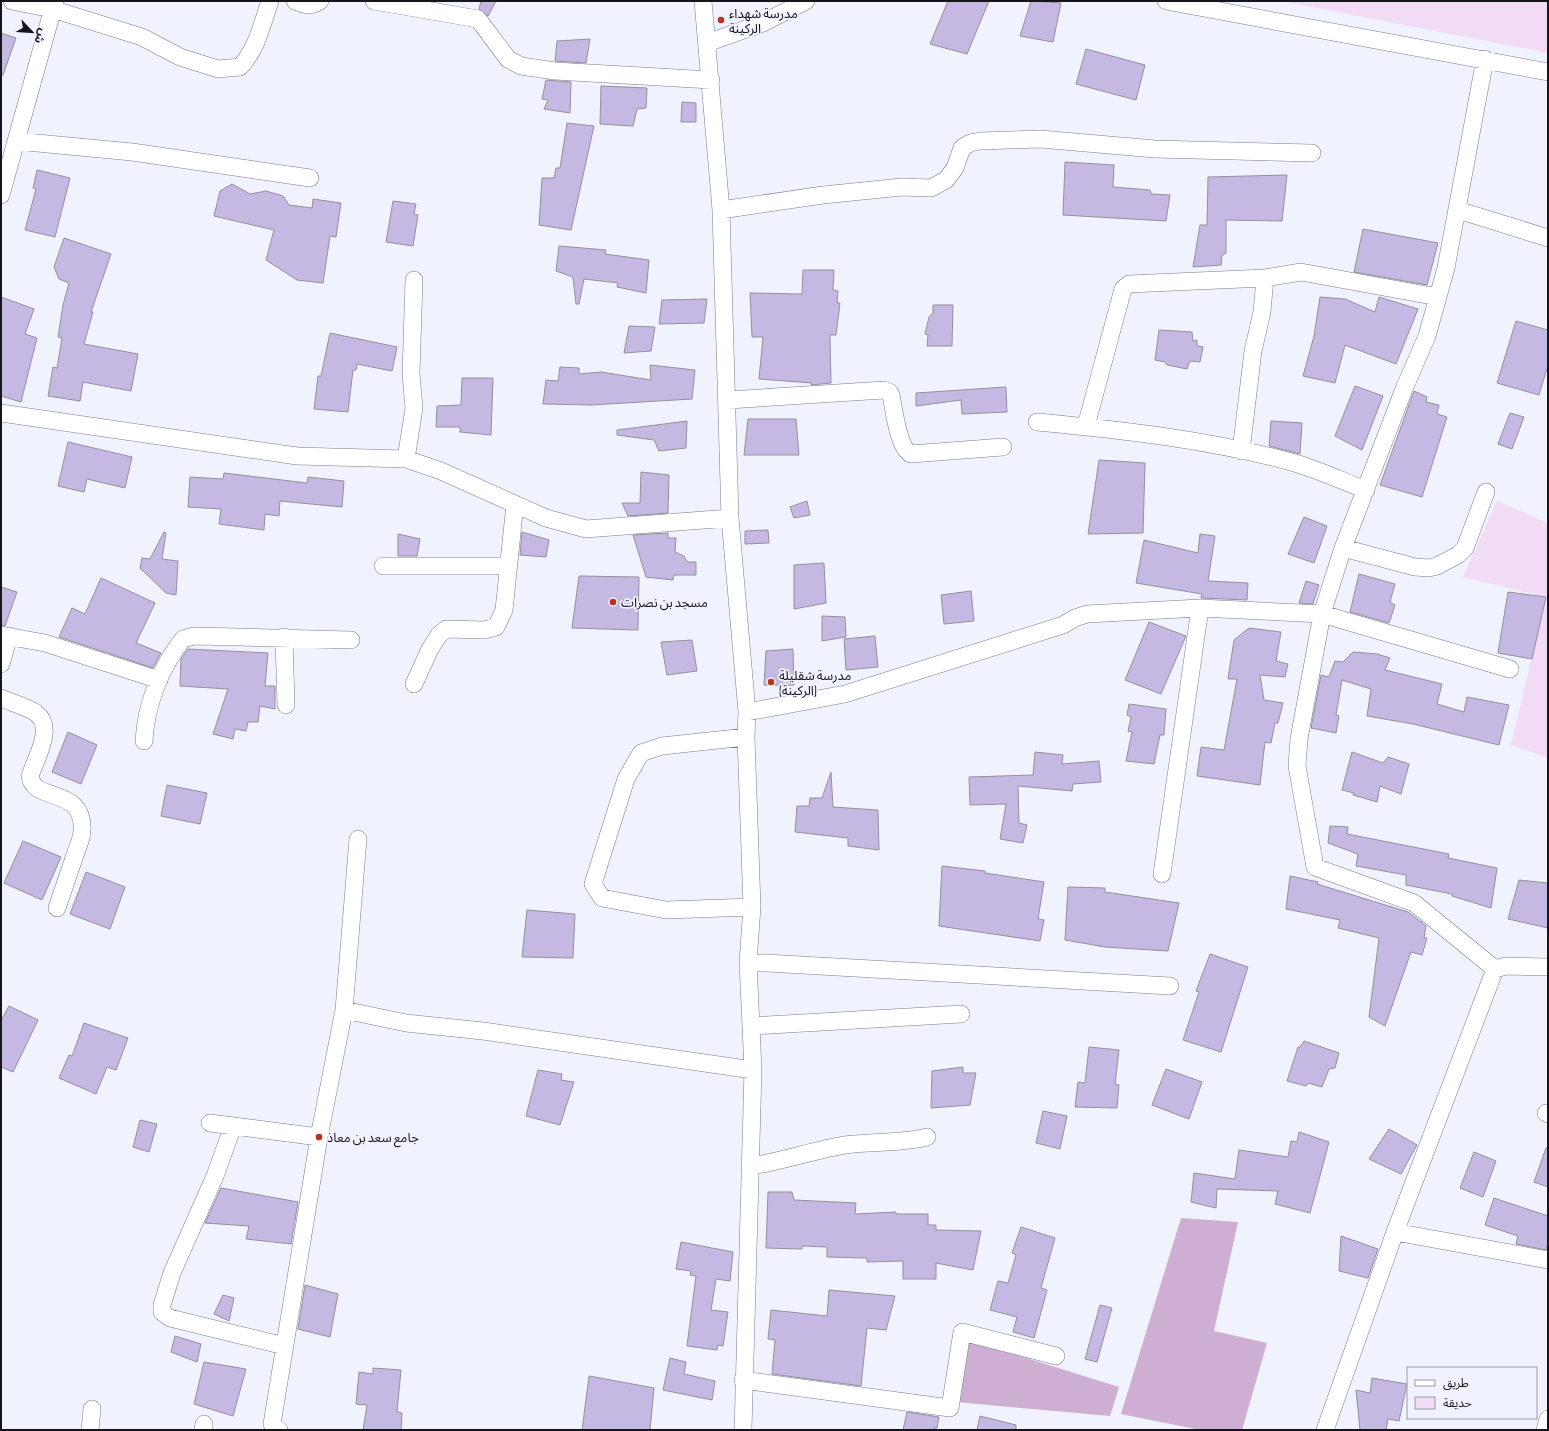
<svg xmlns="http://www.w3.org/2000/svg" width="1549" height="1431" viewBox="0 0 1549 1431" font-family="'Sofia Sans Condensed','Noto Sans Arabic',sans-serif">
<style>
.green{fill:#f2dbf5}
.forest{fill:#ceaed3}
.building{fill:#c5b9e3;stroke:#938f9c}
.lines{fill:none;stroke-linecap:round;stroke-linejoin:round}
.minor-casing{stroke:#797c89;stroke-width:18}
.minor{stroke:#fff;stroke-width:17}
.poi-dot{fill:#bd311c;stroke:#f0f3fe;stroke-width:1.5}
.labels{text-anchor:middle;stroke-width:3.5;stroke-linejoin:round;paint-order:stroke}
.poi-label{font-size:13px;fill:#15161b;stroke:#f0f3fe;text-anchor:start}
</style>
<rect width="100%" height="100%" fill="#f0f3fe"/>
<path class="green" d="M1281,1H1548V53Z
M1497,501L1548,523V758L1511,745L1546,597L1463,577Z"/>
<path class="forest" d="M1181,1218L1238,1222L1214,1331L1267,1343L1242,1430H1200L1121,1414Z
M966,1339L1119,1387L1110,1416L956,1402Z"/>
<path class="building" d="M481,1H496L488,16L479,9Z
M948,1H989L967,54L930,44Z
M1031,1L1061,3L1053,42L1020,36Z
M1,33L16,38L3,75H1Z
M590,39L586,63L555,61L557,41Z
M1086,49L1145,65L1136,100L1076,84Z
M546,80L571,82L570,113L544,109L548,100L542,99Z
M601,86L647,88L646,108L637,109L633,126L600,124Z
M682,102L696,103V122H681Z
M567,123L594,126L571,230L539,225L542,178H554L556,168H560Z
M1065,162L1114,165L1113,187L1150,190L1151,194L1170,195L1166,221L1063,215Z
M37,170L70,178L55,237L25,230L36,189L33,188Z
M1287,175L1282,221L1226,220V253L1222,255L1221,265L1193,267L1200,225H1207L1208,177Z
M232,184L250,194L266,191L283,196L289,205L312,208L313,199L341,203L336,237L330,236L323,283L297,280L266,260L274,230L214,216L220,191Z
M393,201L416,204L414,214L418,215L413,246L386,242Z
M1363,229L1438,243L1427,285L1354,272Z
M64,238L111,254L91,312H93L84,344L138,354L131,391L83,382L80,401L48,396L53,367L57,368L62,338L58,337L63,305L69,283L59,279L54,267Z
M559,246L606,250L605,254L649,260L646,293L617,287L618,283L584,279L579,304H576L573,277L556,271Z
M803,270H834L833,290L838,291L837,303H840L836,335H830L831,383L811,385L812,383L759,379L763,337H752L750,293L802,294Z
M1,297L34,309L25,334L37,338L21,402L1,396Z
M1320,297L1345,299L1375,312L1379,297L1418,309L1396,364L1345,345L1335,383L1303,376L1314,336Z
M707,299L704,323L659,324L662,300Z
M933,305H953L952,346H927L928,335L925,334L929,317L933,313Z
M1516,321L1548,330V365L1539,395L1497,383Z
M629,326L655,327L651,351L624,353Z
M1159,330L1192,332L1193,341L1197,340V346L1203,347L1200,362L1190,361L1187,369L1167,365L1165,362L1155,360Z
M330,333L397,347L392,371L357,364L356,370H353L348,412L314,409L318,376H321Z
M650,365L695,370L692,399L591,405L543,404L546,380L558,381L560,367L579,368V374L601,372L651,380Z
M462,378H493L491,435L460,432V427H436L437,406L461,405Z
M1355,386L1383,396L1362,450L1335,436Z
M1006,387L1007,412L962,414L961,400L916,406V393Z
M1414,391L1427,397L1426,402L1439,405L1437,414L1447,417L1422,497L1380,485Z
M1510,413L1524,417L1512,449L1498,444Z
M748,419H796L799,455H744Z
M687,421L686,448L659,451L654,440L617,435V430Z
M1271,421L1302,423L1300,454L1269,446Z
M68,442L132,457L125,488L87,479L84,492L58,486Z
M1099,460L1145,463L1143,533L1088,534Z
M641,472L669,475L668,513L628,516L622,503H640Z
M224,473L307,483L308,477L344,481L342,507L280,501L279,516L265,514L264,530L219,524L221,509L188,507L190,477L223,479Z
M807,501L810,515L794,518L790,507Z
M1304,517L1327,526L1314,563L1288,554Z
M768,530L769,543L745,544V531Z
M164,532L166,533L162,559L178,561L176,595L166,593L140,568L142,558L150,559Z
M522,532L549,540L546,557L520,555Z
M668,533V538H676L675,552L684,556L687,562H696V575H674L673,580L646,577L633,535Z
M398,534L420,539L417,556H398Z
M1200,534L1215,536L1208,581L1248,583L1247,600L1201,598L1202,594L1136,583L1144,540L1198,553Z
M824,563L826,603L794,609V565Z
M1359,574L1395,584L1390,602L1395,605L1389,623L1350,612Z
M579,576L639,577L638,630L572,628Z
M101,578L155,603L136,643L161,653L153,668L59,637L72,608L85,614Z
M1306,581L1319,585L1313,604L1299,603Z
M1,587L17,592L5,626L1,625Z
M971,591L974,621L944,624L941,595Z
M1508,592L1546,597L1532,659L1498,653Z
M822,616L845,617L846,637L822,641Z
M1149,622L1186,636L1161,694L1125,680Z
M1249,628L1281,632L1276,661L1288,664L1285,677L1260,675L1264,700L1283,703L1278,723H1275L1271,743L1265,742L1260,785L1197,776L1201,747L1224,750L1237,679H1228L1234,640Z
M875,636L878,667L846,670L844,639Z
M692,640L697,671L667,675L661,642Z
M188,649L268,653L265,686H275V709L260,706L258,722H248L246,731L235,729L233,739L213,734L228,689L180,686L181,659Z
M793,649L794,685H764L766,651Z
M1353,652L1377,654L1390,658L1385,670L1442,684L1437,704L1464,712L1467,697L1509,705L1499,745L1413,724L1367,716L1371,689L1342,680L1336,715L1339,716L1336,733L1311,728L1321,675L1329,677L1335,661L1343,662Z
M1129,704L1166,709L1164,735H1160L1154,764L1126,761L1132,732L1128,731L1131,717L1127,715Z
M68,732L97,745L81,784L52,772Z
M1035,752L1063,755L1062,764L1099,761L1101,782L1073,784L1072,791L1018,786L1019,823L1027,825L1023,843L1000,839L1006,804L970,805L969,777L1033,775Z
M1352,752L1383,763L1388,757L1409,764L1401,794L1380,786L1377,802L1353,795L1354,793L1342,790Z
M831,772L833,807L878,810L879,850L848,846V838L795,832L797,806H809L810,798H822Z
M167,785L207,793L200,824L161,816Z
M1330,826L1348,827L1347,834L1449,854L1448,858L1497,868L1491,908L1452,896V894L1406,885V875L1356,866L1358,854L1328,843Z
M23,841L61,857L42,900L4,883Z
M942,866L985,871V873L1044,882L1038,919L1044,920L1040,941L939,926Z
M86,872L125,887L110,929L70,914Z
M1290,876L1318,882L1317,884L1408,912L1426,926L1424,938H1427L1422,955L1411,952L1385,1026L1369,1017L1379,938L1338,928L1340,920L1286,909Z
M1519,880L1548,883V928L1508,919Z
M1068,887L1105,888V892L1179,903L1168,951L1105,947L1065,940Z
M527,910L575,914L573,958L522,957Z
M1210,954L1248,967L1221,1052L1183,1040L1199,992L1196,991Z
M9,1006L38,1020L13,1072L1,1067V1021Z
M84,1023L128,1038L116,1070L107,1067L96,1094L59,1078L69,1055L72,1056Z
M1304,1041L1339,1053L1335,1068L1329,1069L1322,1087L1308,1083L1306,1086L1287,1081L1298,1047H1300Z
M1089,1047L1119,1050L1115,1084L1119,1085L1117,1108L1075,1107L1078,1082L1085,1083Z
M963,1067V1073H976L970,1105L931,1108L932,1071Z
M1166,1069L1202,1082L1189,1119L1152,1105Z
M538,1070L562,1074L561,1080L574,1082L560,1125L526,1116Z
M1043,1111L1067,1116L1060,1149L1036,1143Z
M140,1120L157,1124L149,1152L133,1147Z
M1389,1129L1417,1145L1401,1174L1369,1159Z
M1299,1132L1329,1142L1310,1213L1275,1204L1278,1191L1217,1189L1216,1208L1191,1202L1194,1173L1235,1179L1239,1150L1288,1157L1291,1141L1297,1142Z
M1546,1148H1548V1187L1534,1182Z
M1474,1152L1496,1161L1483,1197L1460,1188Z
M221,1188L298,1202L291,1244L246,1239L249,1226L205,1223Z
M768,1192H792L794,1200L856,1203L855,1214L896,1212V1214H928V1225H936V1230L981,1231L973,1270L936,1263V1279H903V1261L867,1262V1258L827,1257V1247L802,1246V1249L766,1248Z
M1494,1198L1548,1216V1243L1546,1250L1516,1244L1518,1236L1485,1225Z
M1021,1227L1055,1238L1041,1288L1047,1290L1034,1338L1013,1332L1017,1317L990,1310L998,1281L1008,1283L1016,1255L1012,1253Z
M1341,1236L1378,1249L1368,1278L1339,1271Z
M681,1242L733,1252L730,1281L716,1279L711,1310L728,1312L723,1346L718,1345L717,1350L687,1346L696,1276L690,1275L691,1271L676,1269Z
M305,1285L338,1294L330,1337L298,1329Z
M829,1290L895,1296L886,1330L867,1328L861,1386L772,1374L775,1340L768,1339L771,1310L827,1316Z
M223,1295L234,1298L229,1321L214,1314Z
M1100,1305L1112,1308L1097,1362L1085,1359Z
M175,1336L201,1344L197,1362L171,1352Z
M670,1358L686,1362L684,1374L715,1381L712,1400L663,1390Z
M204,1362L246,1369L233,1416L194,1404Z
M373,1368L401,1370L397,1412L402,1413L401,1430H363L367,1405L356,1404L359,1372L373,1374Z
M589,1376L654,1388L650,1430H582Z
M1372,1378L1407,1384L1399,1421L1388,1419L1386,1430H1360L1356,1390L1370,1393Z
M907,1412L939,1417L937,1428H934L933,1430H903Z
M980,1416L1016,1425V1430H977Z"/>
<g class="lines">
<defs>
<path id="minor" d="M12,1L52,9L142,37L180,57L218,69L240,67C257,49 262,24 270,1
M295,1C304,5 311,7 320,1
M374,1L478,19L508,59L521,66L555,71L711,80
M703,1L721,210L730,518L747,712L746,737L752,907L748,962L753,1070L743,1430
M1166,1L1548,72
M707,43L763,23L806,1
M1485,59L1446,268L1427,336L1404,389L1343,548L1322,614L1299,739L1297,766L1315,867L1414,903L1495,969
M16,141L132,152L310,178
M1,195L55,1
M721,210L823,195L902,187L931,188L946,180L955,168L962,148L970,143L980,141L1040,139L1155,149L1312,153
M1458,210L1548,238
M728,400L884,390L889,392L891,395C894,409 898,448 911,454L1003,447
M1,413L297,456L406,459L441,471L546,518L586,529L730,518
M1037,422C1123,430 1211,440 1295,463C1319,470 1342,481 1366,490
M1086,426L1123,289L1129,284L1265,278L1301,272L1438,297
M1241,451L1253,351L1262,312L1265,278
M406,459L414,408L411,374L414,280
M1343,548L1415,567L1429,568L1437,566L1458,555L1465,548L1486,492
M383,566H509
M1,635L45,643L159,680
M284,637L286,705
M1,664L9,636
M414,684L430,649L439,635L446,629L484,630L496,627L504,610L515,504
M1,698C12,703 26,706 36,713C55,727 36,758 30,776C33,803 85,786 82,831C82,839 77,848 75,855C69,873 63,890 57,908
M747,712L845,694L1063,625L1075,618L1087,614L1200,608L1322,614L1510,669
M746,737L662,746L641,753L626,779L593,884L602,898L666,910L752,907
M144,741C146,705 160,668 183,639L194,636L239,637L351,640
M1162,874L1200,608
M748,962L1170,986
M344,1010L406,1023L483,1031L753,1070
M751,1026L961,1014
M1546,1113L1548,1114
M210,1123L319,1137
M233,1126L215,1176L172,1273L162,1305V1312L170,1318L285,1346
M750,1166C782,1162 813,1150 845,1145C873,1141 900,1144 927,1137
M1395,1232L1548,1260
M743,1380L950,1408L962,1332L1056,1356
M90,1430L92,1409
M203,1430L204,1424
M279,1430L274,1428L272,1424L319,1137L344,1010L358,839
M1325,1430L1395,1232L1495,969L1506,966L1548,967
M1545,1430L1548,1419"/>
</defs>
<use href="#minor" class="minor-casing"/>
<use href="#minor" class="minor"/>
</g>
<g class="poi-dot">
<circle cx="721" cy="20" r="4"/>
<circle cx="613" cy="602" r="4"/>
<circle cx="771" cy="682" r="4"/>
<circle cx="319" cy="1137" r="4"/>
</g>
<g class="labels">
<g class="poi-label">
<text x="729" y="18">مدرسة شهداء<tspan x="729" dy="15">الركينة</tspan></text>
<text x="621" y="607">مسجد بن نصرات</text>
<text x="779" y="680">مدرسة شقليلة<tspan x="779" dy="15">(الركينة)</tspan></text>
<text x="327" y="1142">جامع سعد بن معاذ</text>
</g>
</g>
<rect width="1549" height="1431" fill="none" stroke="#15161b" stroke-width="4"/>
<rect x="1407" y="1367" width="130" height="52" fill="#f0f3fe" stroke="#989ba3"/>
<rect x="1415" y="1380" width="20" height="6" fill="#ffffff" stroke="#989ba3"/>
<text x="1443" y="1387" font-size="12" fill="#15161b">طريق</text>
<rect x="1415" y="1397" width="20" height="12" fill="#f2dbf5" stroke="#989ba3"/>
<text x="1443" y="1407" font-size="12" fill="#15161b">حديقة</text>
<g transform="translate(32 32) rotate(115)" stroke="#f0f3fe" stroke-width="3" paint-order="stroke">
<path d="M0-3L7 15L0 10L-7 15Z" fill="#15161b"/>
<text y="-6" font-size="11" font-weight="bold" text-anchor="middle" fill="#15161b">ش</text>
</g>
</svg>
